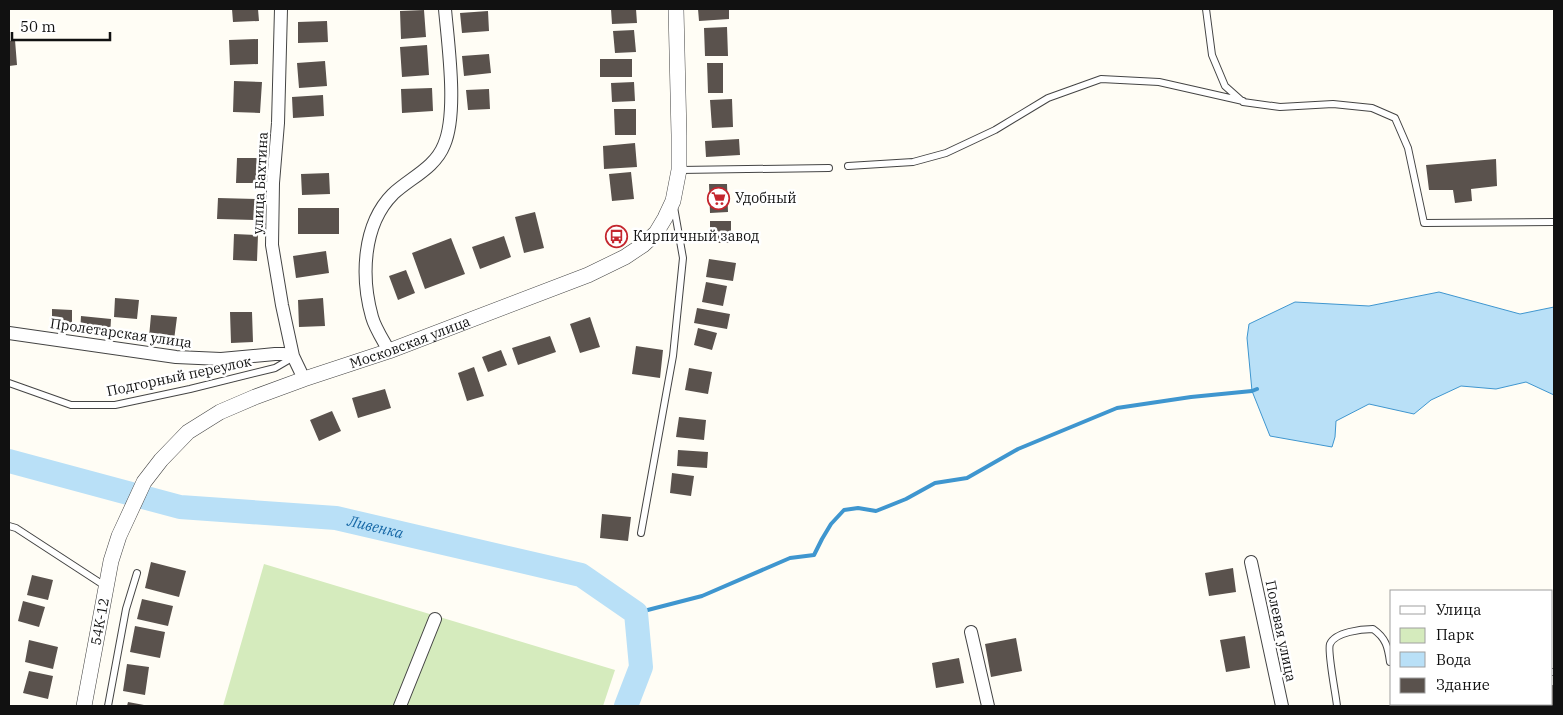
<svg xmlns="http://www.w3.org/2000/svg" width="1563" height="715" viewBox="0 0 1563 715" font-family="'IBM Plex Serif',serif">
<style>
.green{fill:#d5ebbd}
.water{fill:#b9e0f7;stroke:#3f96cf}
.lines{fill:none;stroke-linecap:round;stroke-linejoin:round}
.stream{stroke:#3f96cf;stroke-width:4}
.river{stroke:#b9e0f7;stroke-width:24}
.building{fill:#5a524d}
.service-casing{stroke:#444;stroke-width:8}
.minor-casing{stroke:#444;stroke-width:14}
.tertiary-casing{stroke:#444;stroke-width:16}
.service{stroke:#fff;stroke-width:6}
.minor{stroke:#fff;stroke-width:12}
.tertiary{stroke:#fff;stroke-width:15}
.labels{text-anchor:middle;stroke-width:5;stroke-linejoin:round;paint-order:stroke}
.street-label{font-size:14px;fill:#111;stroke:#fff}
.poi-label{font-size:14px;fill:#111;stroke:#fff;text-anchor:start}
.water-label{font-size:15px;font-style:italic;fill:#1768a6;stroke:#fff}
</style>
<rect width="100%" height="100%" fill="#fffdf5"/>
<path class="green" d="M264,564L615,670L603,706H223Z"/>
<path class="water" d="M1439,292L1520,314L1554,307V395L1526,382L1496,389L1461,386L1431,400L1414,414L1369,404L1336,421L1335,437L1332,447L1270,436L1252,391L1247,338L1249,324L1295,302L1369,306Z"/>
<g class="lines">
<path class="stream" d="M636,613L702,596L790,558L814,555L822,539L831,524L844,510L858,508L876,511L906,499L935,483L967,478L1018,449L1117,408L1191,397L1252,391L1257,389"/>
<path class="river" id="s1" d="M9,461L180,507L336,518L581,575L636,613L641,667L626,706"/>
</g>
<path class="building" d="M232,9H258L259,21L233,22Z
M611,9H636L637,23L612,24Z
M698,9H729V19L699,21Z
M424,10L426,37L401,39L400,11Z
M488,11L489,31L462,33L460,13Z
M327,21L328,42L298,43V22Z
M727,27L728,56H705L704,28Z
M634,30L636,52L615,53L613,31Z
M258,39V64L230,65L229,40Z
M15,40L17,65L9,66V41Z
M427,45L429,75L402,77L400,47Z
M489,54L491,73L464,76L462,56Z
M600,59H632V77H600Z
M325,61L327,86L299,88L297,63Z
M707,63H723V93H708Z
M234,81L262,82L260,113L233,112Z
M634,82L635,101L612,102L611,83Z
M432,88L433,111L402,113L401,89Z
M489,89L490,109L468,110L466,90Z
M323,95L324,116L293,118L292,97Z
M732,99L733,127L712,128L710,100Z
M614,109H636V135H615Z
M739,139L740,155L706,157L705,141Z
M635,143L637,167L604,169L603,146Z
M237,158H266L265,183H236Z
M1496,159L1497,186L1471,189L1472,201L1455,203L1453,190H1429L1426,165Z
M631,172L634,199L612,201L609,174Z
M329,173L330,194L302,195L301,174Z
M709,184H727L728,212L710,213Z
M218,198L256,199L255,220L217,219Z
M298,208H339V234H298Z
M535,212L544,248L524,253L515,217Z
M710,221H731V243H710Z
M234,234L258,235L257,261L233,260Z
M504,236L511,257L480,269L472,247Z
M451,238L465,274L425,289L412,253Z
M326,251L329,273L296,278L293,256Z
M709,259L736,263L733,281L706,277Z
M406,270L415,293L398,300L389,276Z
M706,282L727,286L723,306L702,302Z
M115,298L139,300L137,319L114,317Z
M323,298L325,326L299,327L298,300Z
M697,308L730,314L727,329L694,323Z
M52,309L72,310V330L52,329Z
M230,312H252L253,342L231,343Z
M151,315L177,317L174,340L149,337Z
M81,316L111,319L110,336L80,334Z
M590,317L600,347L580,353L570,324Z
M698,328L717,333L712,350L694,345Z
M550,336L556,352L518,365L512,348Z
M636,346L663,350L660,378L632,374Z
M501,350L507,365L488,372L482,357Z
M474,367L484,396L467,401L458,373Z
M689,368L712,372L708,394L685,390Z
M385,389L391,408L358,418L352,398Z
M332,411L341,431L319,441L310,420Z
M679,417L706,420L704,440L676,437Z
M678,450L708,452L707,468L677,466Z
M672,473L694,476L691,496L670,493Z
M602,514L631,517L628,541L600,538Z
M151,562L186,571L179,597L145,588Z
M1233,568L1236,592L1209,596L1205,573Z
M32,575L53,580L48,600L27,595Z
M142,599L173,606L168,626L137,619Z
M23,601L45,607L39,627L18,621Z
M135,626L165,632L160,658L130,652Z
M1245,636L1250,668L1226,672L1220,640Z
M1016,638L1022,671L991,677L985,644Z
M29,640L58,647L53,669L25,662Z
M959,658L964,683L936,688L932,663Z
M127,664L149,667L145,695L123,691Z
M29,671L53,676L48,699L23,693Z
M1552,685H1554V706H1527V704H1552Z
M128,702L144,705V706H127Z"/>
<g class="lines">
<defs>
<path id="service" d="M1206,9L1212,55L1225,86L1243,102L1280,107L1333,104L1372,108L1395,118L1408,148L1424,223L1554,222
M848,166L913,162L946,153L995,130L1048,98L1101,79L1159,82L1243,101
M680,170L829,168
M9,383L71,405H115L190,389L275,368L292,358
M9,526L16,528L105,586
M641,533L673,356L683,258L674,207
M1552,672H1554
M1516,704V706
M108,706L126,609L137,573
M1337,706C1336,695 1327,651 1330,644C1335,632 1362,629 1373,629C1386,638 1388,647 1390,662"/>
<path id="minor" d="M281,9L278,123L273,183L272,245L282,305L293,356
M9,333L176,357L221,359L275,354H284L293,356L304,379
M389,351C383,340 375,328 372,317C361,278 362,225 393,194C410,178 435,168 444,145C458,113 448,44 445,9
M1251,562L1282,706
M971,632L988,706
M400,706L435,619"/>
<g id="tertiary">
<path id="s2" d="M84,706L111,561L119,536L144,482L161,460L188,432L220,412L255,397L304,379L389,351L588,275L625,257L643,245L656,233L665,218L673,201L679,170V135L676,9"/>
</g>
</defs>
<use href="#service" class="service-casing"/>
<use href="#minor" class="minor-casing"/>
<use href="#tertiary" class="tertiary-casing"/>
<use href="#service" class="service"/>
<use href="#minor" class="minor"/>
<use href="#tertiary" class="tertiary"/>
</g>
<defs>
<symbol id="supermarket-ring" viewBox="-11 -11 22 22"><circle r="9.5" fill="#fff" stroke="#c4262e" stroke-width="1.5"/><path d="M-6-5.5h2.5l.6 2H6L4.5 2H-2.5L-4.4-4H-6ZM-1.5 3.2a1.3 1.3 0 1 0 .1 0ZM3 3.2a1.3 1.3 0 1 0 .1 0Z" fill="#c4262e"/></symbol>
<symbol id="bus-ring" viewBox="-11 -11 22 22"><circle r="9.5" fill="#fff" stroke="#c4262e" stroke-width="1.5"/><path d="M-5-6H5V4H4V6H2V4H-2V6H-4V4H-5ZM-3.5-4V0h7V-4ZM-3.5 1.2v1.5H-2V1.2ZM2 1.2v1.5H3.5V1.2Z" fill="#c4262e"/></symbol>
</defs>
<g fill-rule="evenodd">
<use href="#supermarket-ring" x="706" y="186" width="25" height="25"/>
<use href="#bus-ring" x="604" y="224" width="25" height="25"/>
</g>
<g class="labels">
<g class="street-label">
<text transform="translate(260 183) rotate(-87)" y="5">улица Бахтина</text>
<text transform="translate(121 333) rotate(8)" y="5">Пролетарская улица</text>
<text dy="5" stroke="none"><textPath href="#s2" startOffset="540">Московская улица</textPath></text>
<text transform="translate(179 376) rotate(-12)" y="5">Подгорный переулок</text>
<text dy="5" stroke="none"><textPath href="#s2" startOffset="86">54K-12</textPath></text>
<text transform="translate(1281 631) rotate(78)" y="5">Полевая улица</text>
</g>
<g class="poi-label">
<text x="735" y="203">Удобный</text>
<text x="633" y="241">Кирпичный завод</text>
</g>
<g class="water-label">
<text dy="5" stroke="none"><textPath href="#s1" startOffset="374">Ливенка</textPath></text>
</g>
</g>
<rect width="1563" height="715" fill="none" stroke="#111111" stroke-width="20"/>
<rect x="1390" y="590" width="162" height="115" fill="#ffffff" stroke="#a0a0a0"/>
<rect x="1400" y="606" width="25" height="8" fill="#ffffff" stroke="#a0a0a0"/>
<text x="1436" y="615" font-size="15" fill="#111111">Улица</text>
<rect x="1400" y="628" width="25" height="15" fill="#d5ebbd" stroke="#a0a0a0"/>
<text x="1436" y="640" font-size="15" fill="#111111">Парк</text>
<rect x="1400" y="652" width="25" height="15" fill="#b9e0f7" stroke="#a0a0a0"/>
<text x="1436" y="665" font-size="15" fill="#111111">Вода</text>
<rect x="1400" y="678" width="25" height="15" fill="#5a524d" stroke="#a0a0a0"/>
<text x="1436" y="690" font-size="15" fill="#111111">Здание</text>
<path d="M12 32v8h98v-8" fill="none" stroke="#111111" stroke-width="2.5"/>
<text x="20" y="32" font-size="15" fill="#111111" stroke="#ffffff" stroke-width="4" paint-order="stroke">50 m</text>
</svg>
